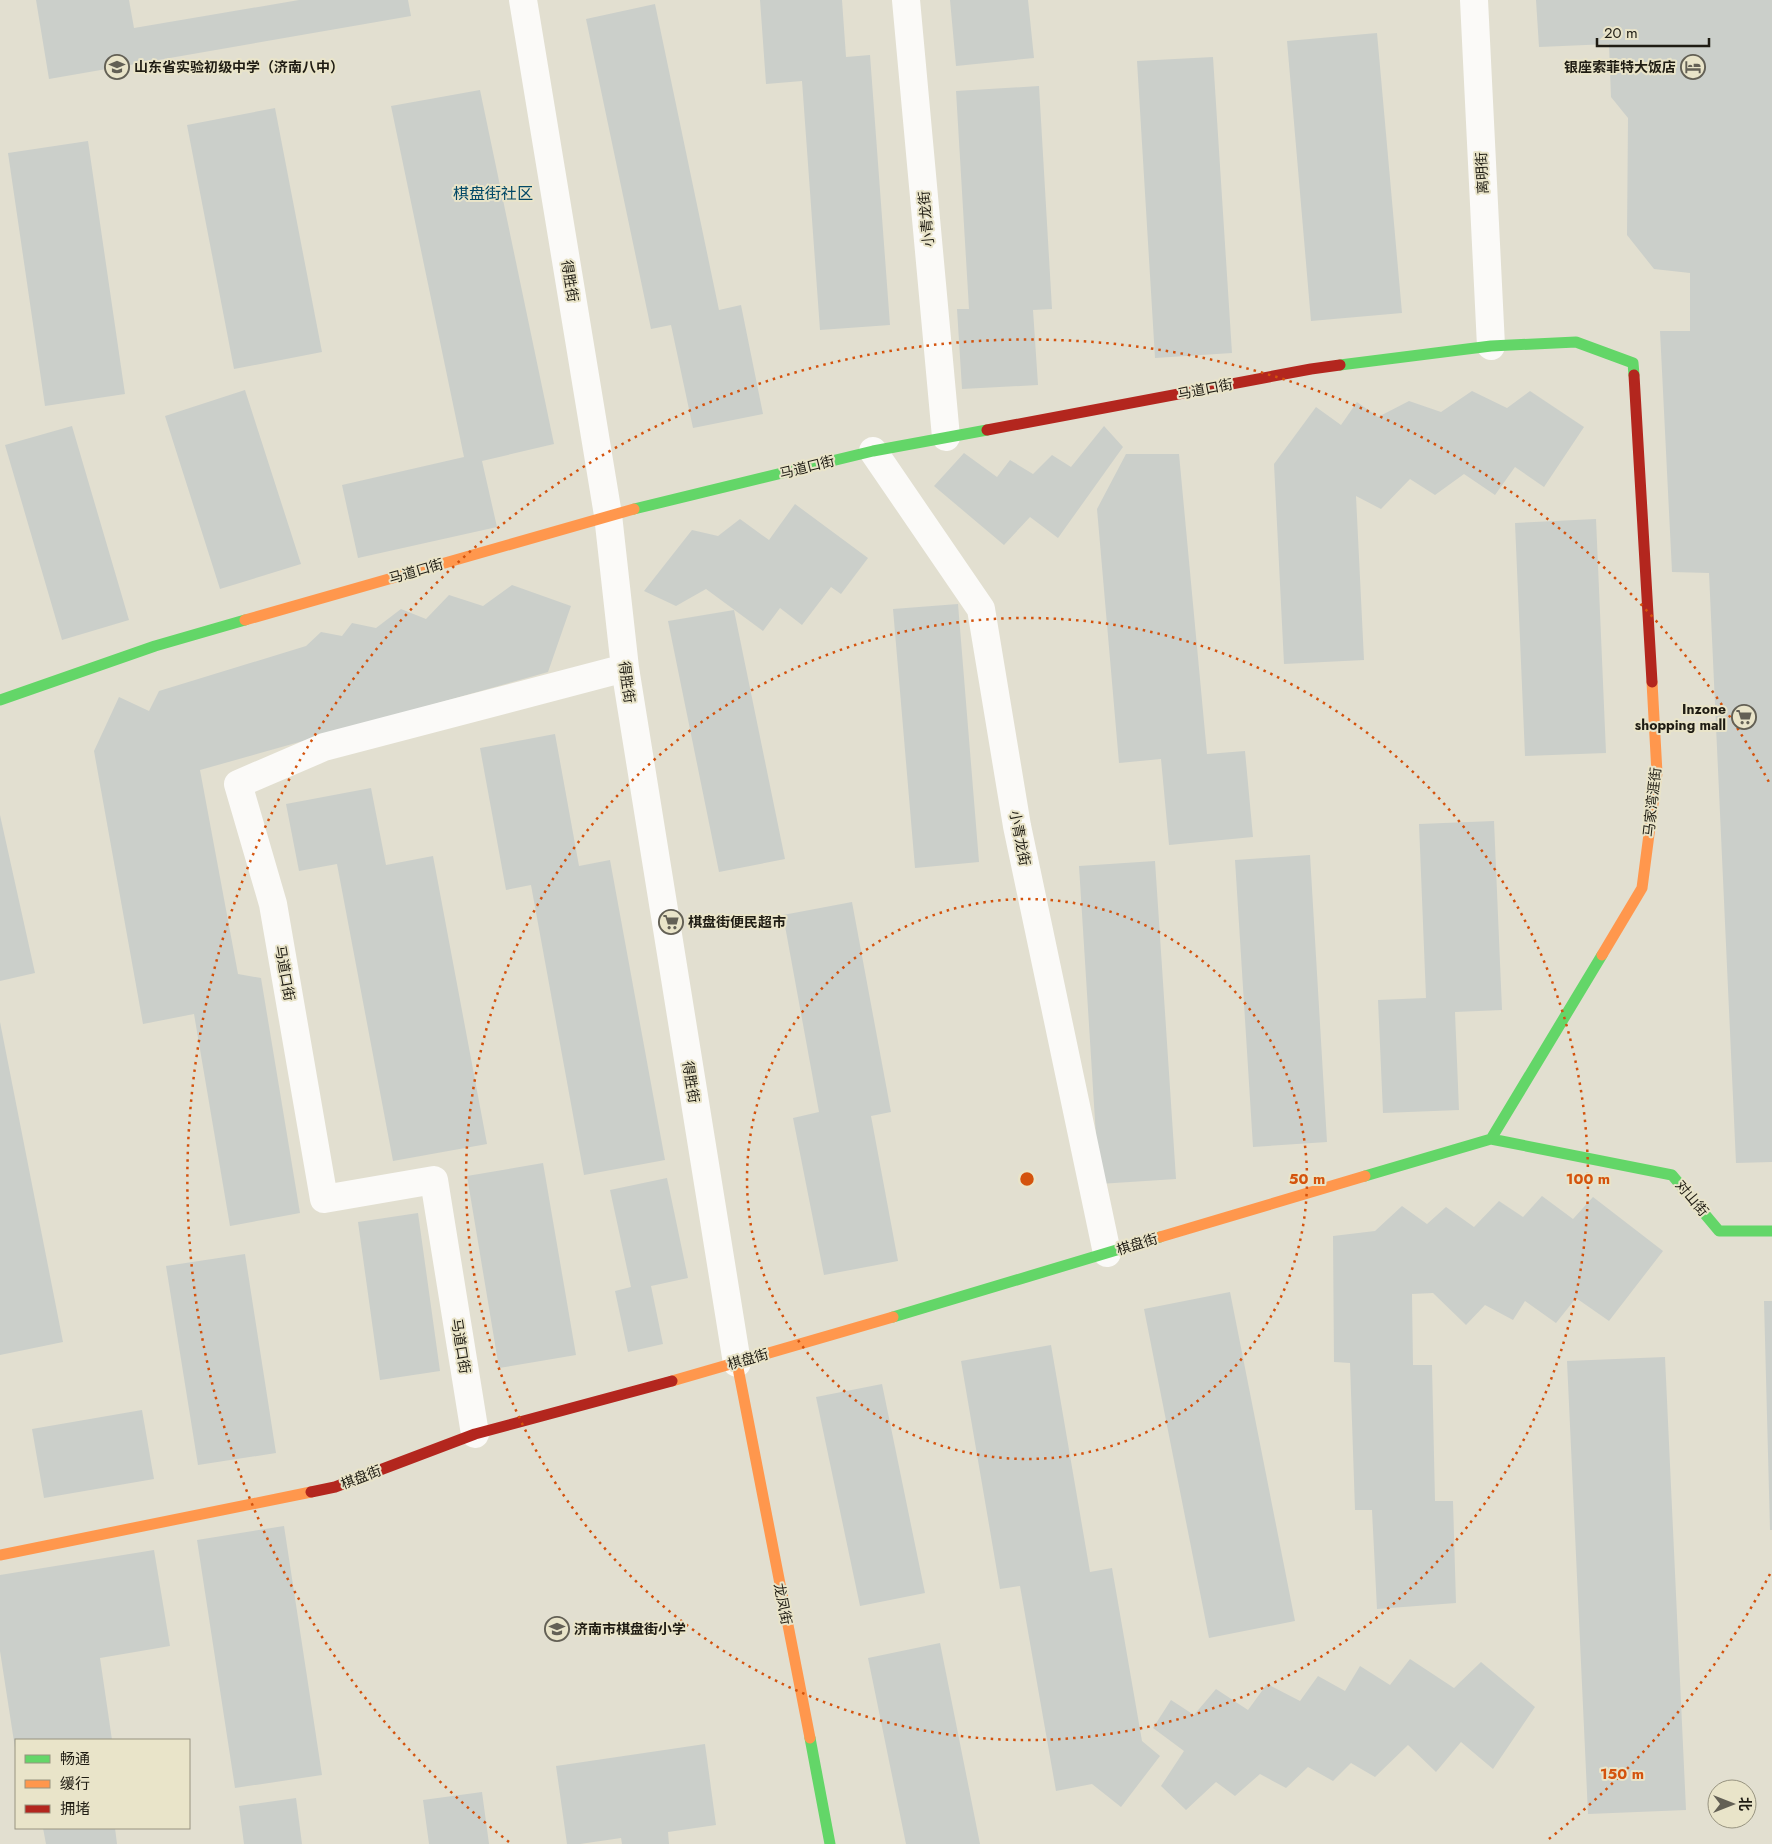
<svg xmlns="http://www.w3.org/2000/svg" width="1772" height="1844" viewBox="0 0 1772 1844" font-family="Jost,'Noto Sans SC',sans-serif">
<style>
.building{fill:#cbcfca}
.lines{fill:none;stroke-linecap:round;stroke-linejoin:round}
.street{stroke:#fbfaf8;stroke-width:28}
.fast{stroke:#63d668;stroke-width:11}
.slow{stroke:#ff974d;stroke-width:11}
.jam{stroke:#b3261e;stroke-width:11}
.ring{fill:none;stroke:#d4530d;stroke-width:2.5;stroke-dasharray:2.5 5}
.labels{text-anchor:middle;stroke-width:4;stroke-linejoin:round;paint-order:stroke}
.poi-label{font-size:14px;font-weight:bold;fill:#1f1c13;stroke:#e9e4c9;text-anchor:start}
.street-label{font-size:14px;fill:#1f1c13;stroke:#e9e4c9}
.quarter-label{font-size:16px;fill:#014866;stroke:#e9e4c9}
.centre{fill:#d4530d;stroke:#e9e4c9;stroke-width:2.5}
.ring-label{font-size:15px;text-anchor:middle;font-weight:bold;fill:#d4530d;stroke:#e9e4c9;stroke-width:4;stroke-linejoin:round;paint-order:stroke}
</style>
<rect width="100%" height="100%" fill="#e2dfd0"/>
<path class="building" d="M36,0H129L134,28L299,0H408L411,16L49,79Z
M760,0H842L846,57L870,55L890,325L820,330L802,81L766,84Z
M950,0H1028L1034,58L956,66Z
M1536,0H1772V1162L1736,1163L1709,573L1672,572L1660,331H1690V273L1654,269L1627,235L1628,118L1611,97L1609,44L1539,47Z
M655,4L719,310L741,305L763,414L693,428L671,325L651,329L586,19Z
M1377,33L1402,313L1311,321L1287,41Z
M1213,57L1232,353L1155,358L1137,61Z
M1039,86L1052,309L1033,310L1038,385L962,389L957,309H969L956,91Z
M480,90L554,444L482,461L497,527L358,558L342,485L464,457L391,106Z
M275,108L322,352L234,369L187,125Z
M88,141L125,394L45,406L8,153Z
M245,390L301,564L220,589L165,416Z
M1472,391L1507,408L1530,391L1584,427L1544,487L1515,467L1495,495L1464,474L1435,495L1410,479L1381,509L1356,496L1364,660L1284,664L1274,464L1316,407L1341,425L1357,402L1378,417L1409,401L1441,412Z
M72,426L129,620L62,640L5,445Z
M1104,426L1123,447L1058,538L1030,517L1004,545L934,486L964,453L997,477L1010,460L1033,474L1052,455L1071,467Z
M1126,454H1179L1207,754L1245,751L1253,837L1169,845L1161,759L1119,763L1097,509Z
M795,504L868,558L841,594L831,587L802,625L780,608L763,631L706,589L676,606L644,591L692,530L718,536L740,519L769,540Z
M1596,519L1606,753L1525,756L1515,523Z
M512,585L571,606L548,672L200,770L238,974L261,978L300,1213L230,1226L194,1014L143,1024L94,751L119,697L149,711L159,691L306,646L321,632L342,636L352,623L376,628L401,609L426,619L449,595L483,606Z
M958,604L979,862L915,868L893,609Z
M734,610L785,859L719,872L668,621Z
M555,734L579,866L610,860L665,1160L584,1175L531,885L506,890L480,748Z
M371,788L386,865L433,856L487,1144L393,1161L337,864L299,871L286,804Z
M0,815L35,973L0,981Z
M1494,821L1502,1010L1455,1012L1459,1110L1383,1113L1378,1000L1426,998L1419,824Z
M1310,855L1327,1142L1253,1147L1235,860Z
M1155,861L1176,1179L1099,1184L1079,866Z
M852,902L891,1112L871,1116L898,1261L824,1275L793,1118L819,1112L783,915Z
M0,1022L63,1342L0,1355Z
M543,1163L576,1355L499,1368L467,1176Z
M667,1178L688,1278L651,1286L663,1344L628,1352L615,1291L631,1287L610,1190Z
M1542,1196L1573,1219L1593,1197L1663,1251L1609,1321L1576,1298L1556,1323L1525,1301L1513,1320L1485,1305L1466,1325L1433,1293L1412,1294L1413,1365H1432L1435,1501H1453L1456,1603L1377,1609L1372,1510H1355L1350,1363L1334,1362L1333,1236L1375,1231L1402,1206L1427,1224L1446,1207L1474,1227L1499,1201L1523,1217Z
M418,1213L440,1371L380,1380L358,1222Z
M245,1254L276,1453L198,1465L166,1266Z
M1230,1292L1295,1621L1209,1638L1144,1309Z
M1764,1301H1772V1530H1770Z
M1051,1345L1090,1572L1112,1568L1142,1741L1160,1756L1121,1807L1092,1784L1056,1791L1020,1586L1000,1589L961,1361Z
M1665,1357L1686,1810L1588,1814L1567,1361Z
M882,1384L925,1593L860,1606L816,1397Z
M142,1410L154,1479L44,1498L32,1429Z
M284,1526L322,1775L235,1788L197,1540Z
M154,1550L170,1646L100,1658L112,1740H16L15,1748L0,1651V1575Z
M940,1643L980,1844H906L868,1658Z
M1410,1659L1454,1688L1481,1662L1535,1707L1493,1769L1461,1742L1436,1772L1408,1745L1375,1777L1351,1763L1333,1781L1308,1767L1286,1788L1260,1774L1235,1796L1216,1782L1186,1810L1161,1786L1184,1751L1153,1728L1171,1700L1194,1715L1216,1689L1248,1710L1267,1684L1300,1701L1318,1676L1345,1691L1360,1666L1390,1685Z
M705,1744L716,1825L668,1832L669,1844H622L621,1838L580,1844H567L556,1766Z
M482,1792L489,1844H429L423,1800Z
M296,1798L302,1844H244L239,1806Z
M43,1828H115L117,1844H46Z"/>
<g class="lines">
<path class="street" d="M523,0L608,515L625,668L737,1363
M906,0L946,437
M1474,0L1491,346
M873,451L981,609L1017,826L1107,1253
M475,1434L434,1180L324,1199L273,904L238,784L324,747L625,668"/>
<path class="fast" d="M1340,365L1491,346L1576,342L1633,363L1634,375
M634,509L873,451L987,430
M0,700L155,646L245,620
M1491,1139L1602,955
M1365,1176L1491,1139L1672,1175L1719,1231H1772
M893,1317L1160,1237
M810,1738L830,1844"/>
<path class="slow" d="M245,620L634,509
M1602,955L1642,888L1657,773L1652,682
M1160,1237L1365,1176
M737,1363L810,1738
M672,1381L893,1317
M0,1555L311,1492"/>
<path class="jam" d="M1634,375L1652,682
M987,430L1311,369L1340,365
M311,1492L335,1487L475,1434L672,1381"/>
</g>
<g class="ring">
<circle cx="1027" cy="1179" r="280"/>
<circle cx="1027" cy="1179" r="561"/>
<path d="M1770 1574A841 841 0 0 1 1545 1842M509 1842A841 841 0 1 1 1770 784"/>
</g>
<defs>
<symbol id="school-ring" viewBox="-11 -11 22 22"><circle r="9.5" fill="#e9e4c9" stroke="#636055" stroke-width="1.5"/><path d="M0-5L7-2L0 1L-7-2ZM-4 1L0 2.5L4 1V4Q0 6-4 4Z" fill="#636055"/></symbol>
<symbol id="hotel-ring" viewBox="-11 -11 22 22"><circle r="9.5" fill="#e9e4c9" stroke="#636055" stroke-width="1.5"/><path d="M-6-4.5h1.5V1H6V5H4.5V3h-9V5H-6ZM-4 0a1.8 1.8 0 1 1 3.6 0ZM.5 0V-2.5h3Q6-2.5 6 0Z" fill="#636055"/></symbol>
<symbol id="supermarket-ring" viewBox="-11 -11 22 22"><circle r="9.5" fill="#e9e4c9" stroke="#636055" stroke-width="1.5"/><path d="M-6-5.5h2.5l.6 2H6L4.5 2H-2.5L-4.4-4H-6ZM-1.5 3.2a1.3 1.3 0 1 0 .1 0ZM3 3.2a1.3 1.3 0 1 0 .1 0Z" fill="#636055"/></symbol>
</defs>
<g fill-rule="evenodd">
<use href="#school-ring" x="103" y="53" width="28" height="28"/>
<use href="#hotel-ring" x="1679" y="53" width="28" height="28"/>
<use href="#supermarket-ring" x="1730" y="703" width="28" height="28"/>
<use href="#supermarket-ring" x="657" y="908" width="28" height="28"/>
<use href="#school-ring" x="543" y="1615" width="28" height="28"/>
</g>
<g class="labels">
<g class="poi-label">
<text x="134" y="72">山东省实验初级中学（济南八中）</text>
<text x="1676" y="72" text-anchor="end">银座索菲特大饭店</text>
<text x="1726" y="714" text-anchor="end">Inzone<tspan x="1726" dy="16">shopping mall</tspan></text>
<text x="688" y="927">棋盘街便民超市</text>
<text x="574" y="1634">济南市棋盘街小学</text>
</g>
<g class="street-label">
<text transform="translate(1482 173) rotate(-93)" y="5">离明街</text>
<text transform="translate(926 219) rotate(-95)" y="5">小青龙街</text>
<text transform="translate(570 281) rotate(81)" y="5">得胜街</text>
<text transform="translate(1205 389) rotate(-11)" y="5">马道口街</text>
<text transform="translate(807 467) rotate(-14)" y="5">马道口街</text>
<text transform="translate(416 571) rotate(-16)" y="5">马道口街</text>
<text transform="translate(627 682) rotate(82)" y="5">得胜街</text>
<text transform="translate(1652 802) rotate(-84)" y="5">马家湾涯街</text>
<text transform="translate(1020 838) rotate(79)" y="5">小青龙街</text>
<text transform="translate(285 973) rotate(80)" y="5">马道口街</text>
<text transform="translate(691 1082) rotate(81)" y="5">得胜街</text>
<text transform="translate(1692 1198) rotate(50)" y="5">对山街</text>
<text transform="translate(1137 1244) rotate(-17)" y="5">棋盘街</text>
<text transform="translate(461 1346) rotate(81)" y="5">马道口街</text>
<text transform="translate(748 1359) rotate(-16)" y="5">棋盘街</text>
<text transform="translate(361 1477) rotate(-21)" y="5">棋盘街</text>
<text transform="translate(783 1604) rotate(79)" y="5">龙凤街</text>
</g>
<g class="quarter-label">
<text x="493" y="199">棋盘街社区</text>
</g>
</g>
<circle cx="1027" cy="1179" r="8" class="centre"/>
<g class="ring-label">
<text x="1307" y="1184">50 m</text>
<text x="1588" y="1184">100 m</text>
<text x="1622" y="1779">150 m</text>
</g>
<rect x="15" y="1739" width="175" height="90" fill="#e9e4c9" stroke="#989480"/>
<rect x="25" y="1755" width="25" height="8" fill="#63d668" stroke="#989480"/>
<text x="60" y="1764" font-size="15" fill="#1f1c13">畅通</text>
<rect x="25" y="1780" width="25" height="8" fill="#ff974d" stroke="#989480"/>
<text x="60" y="1789" font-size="15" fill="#1f1c13">缓行</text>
<rect x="25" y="1805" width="25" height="8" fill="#b3261e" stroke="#989480"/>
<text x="60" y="1814" font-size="15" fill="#1f1c13">拥堵</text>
<g transform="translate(1732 1804) rotate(90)"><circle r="24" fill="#e9e4c9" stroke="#989480"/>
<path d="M0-4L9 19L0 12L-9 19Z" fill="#636055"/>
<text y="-8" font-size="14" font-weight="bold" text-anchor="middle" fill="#1f1c13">北</text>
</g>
<path d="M1597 38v8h112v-8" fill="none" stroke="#1f1c13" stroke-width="2.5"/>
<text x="1604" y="38" font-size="15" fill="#1f1c13" stroke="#e9e4c9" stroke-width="4" paint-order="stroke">20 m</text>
</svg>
